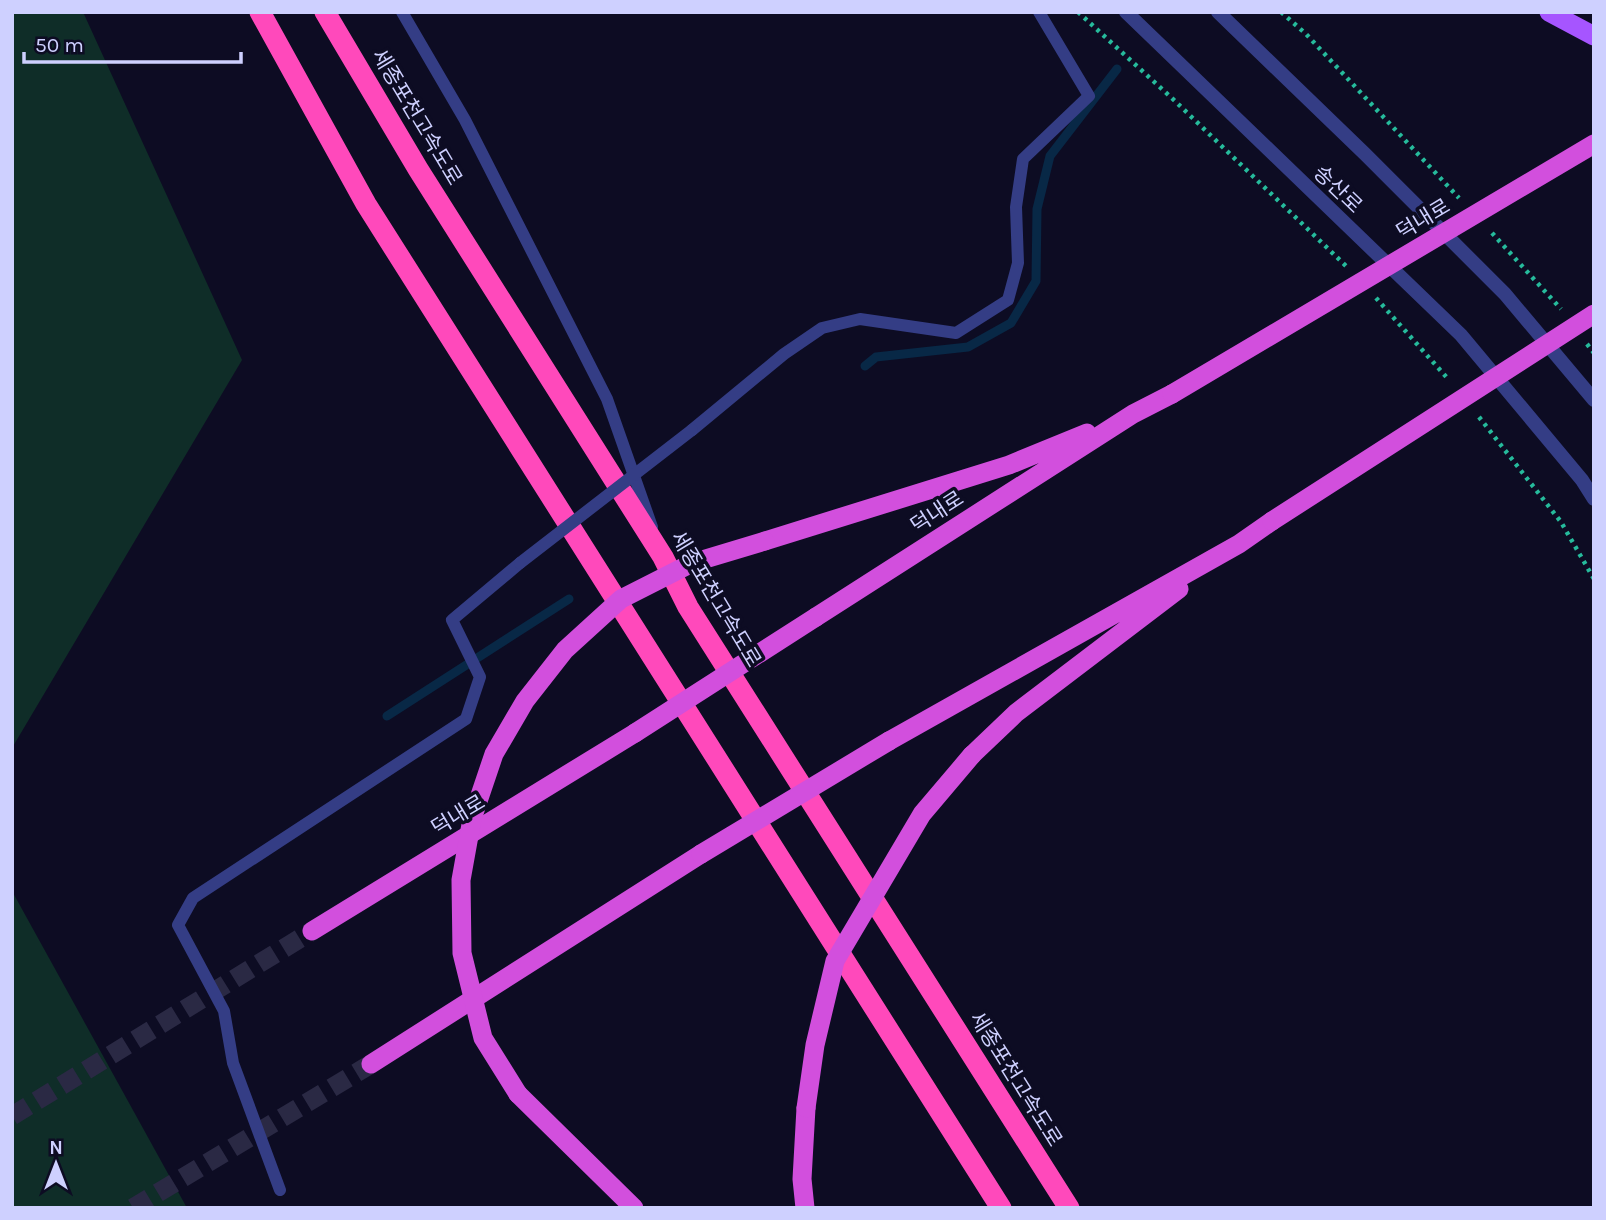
<svg xmlns="http://www.w3.org/2000/svg" width="1606" height="1220" viewBox="0 0 1606 1220" font-family="Karla,'Noto Sans KR',sans-serif">
<style>
.green{fill:#0f2d28}
.lines{fill:none;stroke-linecap:round;stroke-linejoin:round}
.stream{stroke:#082846;stroke-width:9}
.trunk-tunnel{stroke:#2a2944;stroke-width:19;stroke-dasharray:19 10;stroke-linecap:butt}
.path{stroke:#26bb9c;stroke-width:4.5;stroke-dasharray:3.5 5;stroke-linecap:butt}
.service{stroke:#343d85;stroke-width:12}
.tertiary{stroke:#343d85;stroke-width:14}
.primary{stroke:#a655ff;stroke-width:19}
.trunk{stroke:#d24fdd;stroke-width:19}
.motorway{stroke:#ff49bb;stroke-width:21}
.service-bridge{stroke:#343d85;stroke-width:12}
.trunk-bridge{stroke:#d24fdd;stroke-width:19}
.labels{text-anchor:middle;stroke-width:7;stroke-linejoin:round;paint-order:stroke}
.street-label{font-size:21px;fill:#ced0ff;stroke:#0d0c23}
</style>
<rect width="100%" height="100%" fill="#0d0c23"/>
<path class="green" d="M12,12H83L242,360L12,748Z
M12,891L187,1208H12Z"/>
<g class="lines">
<path class="stream" d="M865,366L876,357L968,347L1011,323L1036,281L1037,209L1050,156L1117,69
M387,716L569,599"/>
<path class="trunk-tunnel" d="M12,1116L312,931
M133,1208L371,1064"/>
<path class="path" d="M1078,12L1175,101L1346,266
M1281,12L1306,34L1459,198
M1492,233L1561,309
M1376,298L1449,380
M1587,344L1594,353
M1479,417L1561,522L1594,579"/>
<path class="service" d="M402,12L465,120L607,399L652,527
M692,430L784,354L822,328L860,319L956,333L1008,300L1018,263L1016,207L1023,159L1089,96L1039,12
M280,1190L233,1063L224,1011L178,925L193,898L466,719L480,677L452,620L520,563"/>
<path class="tertiary" d="M1126,12L1461,335L1582,480L1594,499
M1218,12L1365,154L1505,294L1594,400"/>
<path class="primary" d="M1549,12L1594,36"/>
<path class="trunk" d="M765,541L1009,465L1087,433
M816,617L1133,414L1172,394
M889,741L1239,544L1272,521
M972,755L1016,713L1179,589
M312,931L635,733
M371,1064L701,854
M518,1094L634,1208
M805,1208L802,1179L806,1108"/>
<path class="motorway" d="M260,12L366,204L1001,1208
M325,12L418,169L663,557L688,607L1069,1208"/>
<path class="service-bridge" d="M520,563L692,430"/>
<path class="trunk-bridge" d="M1172,394L1594,144
M1272,521L1594,314
M635,733L816,617
M701,854L889,741
M518,1094L483,1038L462,953L461,880L472,819L494,754L525,701L565,650L621,599L692,563L765,541
M806,1108L815,1045L835,961L922,814L972,755"/>
</g>
<g class="labels">
<g class="street-label">
<text transform="translate(417 117) rotate(59)" y="7">세종포천고속도로</text>
<text transform="translate(1338 189) rotate(44)" y="7">송산로</text>
<text transform="translate(1423 219) rotate(-31)" y="7">덕내로</text>
<text transform="translate(937 512) rotate(-33)" y="7">덕내로</text>
<text transform="translate(716 599) rotate(59)" y="7">세종포천고속도로</text>
<text transform="translate(458 815) rotate(-31)" y="7">덕내로</text>
<text transform="translate(1016 1079) rotate(58)" y="7">세종포천고속도로</text>
</g>
</g>
<rect width="1606" height="1220" fill="none" stroke="#ced0ff" stroke-width="28"/>
<g transform="translate(56 1164)" stroke="#0d0c23" stroke-width="5" paint-order="stroke">
<path d="M0-5L12 26L0 18L-12 26Z" fill="#ced0ff"/>
<text y="-10" font-size="19" font-weight="bold" text-anchor="middle" fill="#ced0ff">N</text>
</g>
<path d="M24 52v10h217v-10" fill="none" stroke="#ced0ff" stroke-width="3.5"/>
<text x="35" y="52" font-size="21" fill="#ced0ff" stroke="#0d0c23" stroke-width="5" paint-order="stroke">50 m</text>
</svg>
